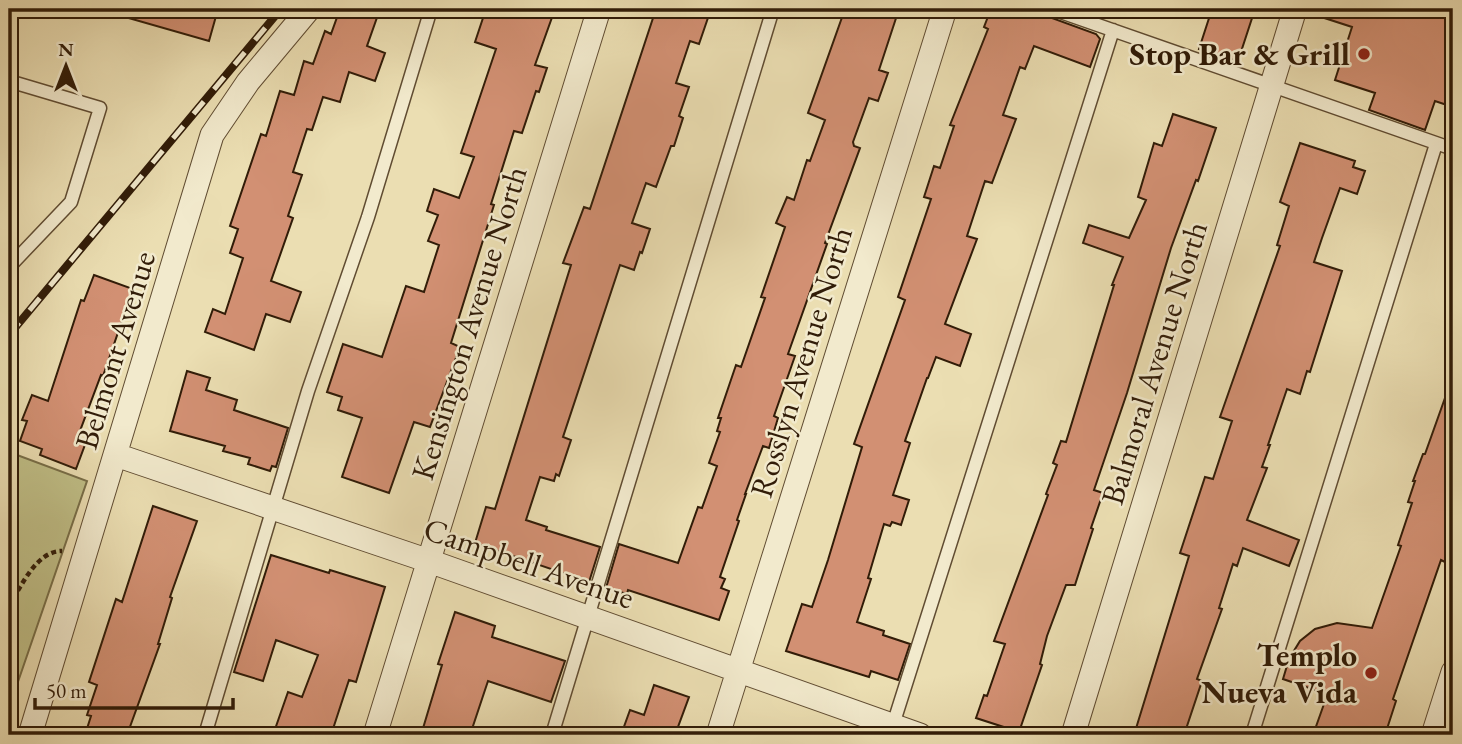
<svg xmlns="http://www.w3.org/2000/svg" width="1462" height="744" viewBox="0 0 1462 744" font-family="'EB Garamond',serif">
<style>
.green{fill:#c0bf87;stroke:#786e48;stroke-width:2}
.building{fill:#d29073;stroke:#311c08;stroke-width:2}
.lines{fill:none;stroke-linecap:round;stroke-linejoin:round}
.service-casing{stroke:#604c32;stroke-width:15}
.minor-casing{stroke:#604c32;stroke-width:25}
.path{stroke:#311c08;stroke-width:4.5;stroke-dasharray:5 3.5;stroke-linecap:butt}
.service{stroke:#f2eacd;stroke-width:12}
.minor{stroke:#f2eacd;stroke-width:23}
.rail-casing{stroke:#311c08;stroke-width:8}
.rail{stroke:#f2eacd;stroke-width:5;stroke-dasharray:16;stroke-linecap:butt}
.poi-dot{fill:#8f2418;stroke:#f2eacd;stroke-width:2.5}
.labels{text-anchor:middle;stroke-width:5;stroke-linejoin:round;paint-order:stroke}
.poi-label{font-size:32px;font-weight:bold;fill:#311c08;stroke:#f2eacd;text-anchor:end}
.street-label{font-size:32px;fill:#311c08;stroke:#f2eacd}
</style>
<rect width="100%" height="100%" fill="#ebdeb2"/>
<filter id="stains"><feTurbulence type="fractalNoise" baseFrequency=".00286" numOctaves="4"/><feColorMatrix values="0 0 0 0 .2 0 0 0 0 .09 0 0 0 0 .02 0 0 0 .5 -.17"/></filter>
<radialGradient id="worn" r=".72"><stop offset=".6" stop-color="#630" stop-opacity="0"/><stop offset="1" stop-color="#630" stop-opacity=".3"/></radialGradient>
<path class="green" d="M9,452L87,481L9,708Z"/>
<path class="building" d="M118,9H218L209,41L118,15Z
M340,9H380L367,46L385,53L375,81L349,72L340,102L323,97L312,130L307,129L293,172L302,175L288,216L293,218L271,281L301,292L290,322L266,314L254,350L205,332L213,309L225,314L243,258L230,253L238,229L230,226L261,134L266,136L280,91L294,95L304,61L313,64L325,31L331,34Z
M501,9H555L535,65L547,68L539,92L536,91L522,133L514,131L491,204L494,205L451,343L460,347L430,427L414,422L389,493L342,477L362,418L338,410L342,397L327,392L343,344L382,357L406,286L424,292L439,245L428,241L438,215L427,211L434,189L459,198L474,157L461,153L496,49L475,42L485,12L498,16Z
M656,9H711L699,44L690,41L676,83L689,87L679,116L683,118L674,146H671L656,187L646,183L632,223L650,229L642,253L640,252L634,270L620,265L563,437L571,440L559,476L556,474L554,481L540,477L526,520L547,527L546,530L600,547L589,582L475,543L486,507L495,509L571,265L563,263L584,207L590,209Z
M845,9H899L879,70L888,73L878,101L869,98L853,142L854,146L860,148L825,243L827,244L788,354L795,356L774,416L778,418L769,448L763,446L745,494H746L737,520L739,521L720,577L725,579L721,588L729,591L719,620L628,590L627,594L606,588L619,544L678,563L698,507L702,508L717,466L709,463L720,432L717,431L721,418H718L736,365L741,367L765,298L761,297L785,227L776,223L787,197L794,200L807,160L810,161L825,120L808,113Z
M991,9H1043L1049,17L1096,34L1100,39L1090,67L1034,46L1025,69L1020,67L1003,115L1016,119L992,183L985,181L967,236L977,239L945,324L971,334L960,366L936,357L928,378H927L905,441L910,443L893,495L909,500L901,525L892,522L890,526L884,524L868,578L871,579L857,622L884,631L883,635L910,644L898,680L871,671L869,677L786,651L802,604L812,607L828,560L862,447L854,444L905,300L898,297L931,199L924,197L934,166L940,168L954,126L950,125L988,29L984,27Z
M1212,9H1255L1238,61L1199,49Z
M1310,9H1431L1453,16V107L1435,101L1425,130L1369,110L1375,93L1335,80L1352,27L1309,13Z
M1173,114L1216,128L1198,181L1196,180L1171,248L1127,393L1094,490L1103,493L1091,528L1093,529L1082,563L1075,585H1066L1047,636L1040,664L1042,665L1019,732L976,718L984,695L987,696L1005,644L994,641L1048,495L1046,494L1057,465L1053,463L1061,441L1066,442L1114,285H1112L1123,257L1083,243L1089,225L1129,238L1146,200L1138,197L1154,143L1162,146Z
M1300,143L1355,161L1353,167L1365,171L1357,194L1340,188L1322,238L1314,262L1342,271L1310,372L1307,371L1300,394L1287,389L1268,445H1270L1262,467L1267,468L1247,520L1299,540L1289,566L1243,548L1237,566L1233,564L1219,608L1222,609L1197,679L1202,681L1184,735H1134L1189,556L1180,553L1205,477L1213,479L1232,421L1220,417L1280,246L1277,245L1289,206L1280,202Z
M94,275L133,289L103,376L101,375L77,439L86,442L76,469L40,455L42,449L20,441L27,421L22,420L32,395L48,401L81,300L84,301Z
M187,371L210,378L206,390L237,400L234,410L288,428L276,467L272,466L270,471L248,464L250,458L223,451L225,446L170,431Z
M1450,384H1453V537L1445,562L1441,560L1414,638L1393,699L1396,701L1385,735H1313L1324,704L1317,702L1321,692L1283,679L1289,659L1300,641L1315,629L1337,623L1372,628L1401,546L1398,545L1412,503L1408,502L1415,481H1413L1423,454H1425Z
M153,506L197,521L170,597L172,598L158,644H160L127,735H85L91,716L87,715L97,685L89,682L116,599L122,602Z
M271,555L329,573L330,570L385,587L356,682L349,680L331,735H273L288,692L302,697L318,655L276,640L263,681L234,672Z
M455,612L495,626L492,637L565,661L551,702L488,681L470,735H421L442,665L438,664Z
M654,685L689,697L678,727L693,732V735H621L630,710L644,715Z"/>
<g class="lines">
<defs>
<path id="service" d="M1052,9L1453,149
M9,81L100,108L71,202L9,267
M892,728L1113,30
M205,735L308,391L368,217L431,9
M552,735L773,9
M1252,735L1436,144"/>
<path id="minor" d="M116,455L429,561L920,735
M30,735L212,135L248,82L309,9
M375,735L599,9
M718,735L945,9
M1073,735L1295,9
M1433,735L1453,672"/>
</defs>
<use href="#service" class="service-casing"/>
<use href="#minor" class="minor-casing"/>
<path class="path" d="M9,605C22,586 36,551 62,551"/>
<use href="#service" class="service"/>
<use href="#minor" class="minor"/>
<defs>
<path id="rail" d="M9,335L281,9"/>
</defs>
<use href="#rail" class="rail-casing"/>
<use href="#rail" class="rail"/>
</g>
<g class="poi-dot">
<circle cx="1364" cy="54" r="7"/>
<circle cx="1371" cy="673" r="7"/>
</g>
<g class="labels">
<g class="poi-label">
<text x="1350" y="65">Stop Bar &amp; Grill</text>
<text x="1357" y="666">Templo<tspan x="1357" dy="37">Nueva Vida</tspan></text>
</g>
<g class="street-label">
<text transform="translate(469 323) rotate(-73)" y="11">Kensington Avenue North</text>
<text transform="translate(115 350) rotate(-73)" y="11">Belmont Avenue</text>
<text transform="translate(801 362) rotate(-73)" y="11">Rosslyn Avenue North</text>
<text transform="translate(1154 363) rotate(-73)" y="11">Balmoral Avenue North</text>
<text transform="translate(529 563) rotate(19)" y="11">Campbell Avenue</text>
</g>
</g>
<rect width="1462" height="744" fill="none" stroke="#ebdeb2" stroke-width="35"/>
<rect x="10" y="10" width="1441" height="723" fill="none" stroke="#311c08" stroke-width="3.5"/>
<rect x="18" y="18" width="1427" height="709" fill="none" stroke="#311c08" stroke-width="2"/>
<g transform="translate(66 66)" stroke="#f2eacd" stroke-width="5" paint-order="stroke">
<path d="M0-5L12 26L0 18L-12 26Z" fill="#311c08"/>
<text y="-10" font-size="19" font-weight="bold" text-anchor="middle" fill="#311c08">N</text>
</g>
<path d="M35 698v10h198v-10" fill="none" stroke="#311c08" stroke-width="3.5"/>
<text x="46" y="698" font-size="21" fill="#311c08" stroke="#f2eacd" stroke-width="5" paint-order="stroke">50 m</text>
<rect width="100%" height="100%" filter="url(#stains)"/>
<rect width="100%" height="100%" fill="url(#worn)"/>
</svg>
